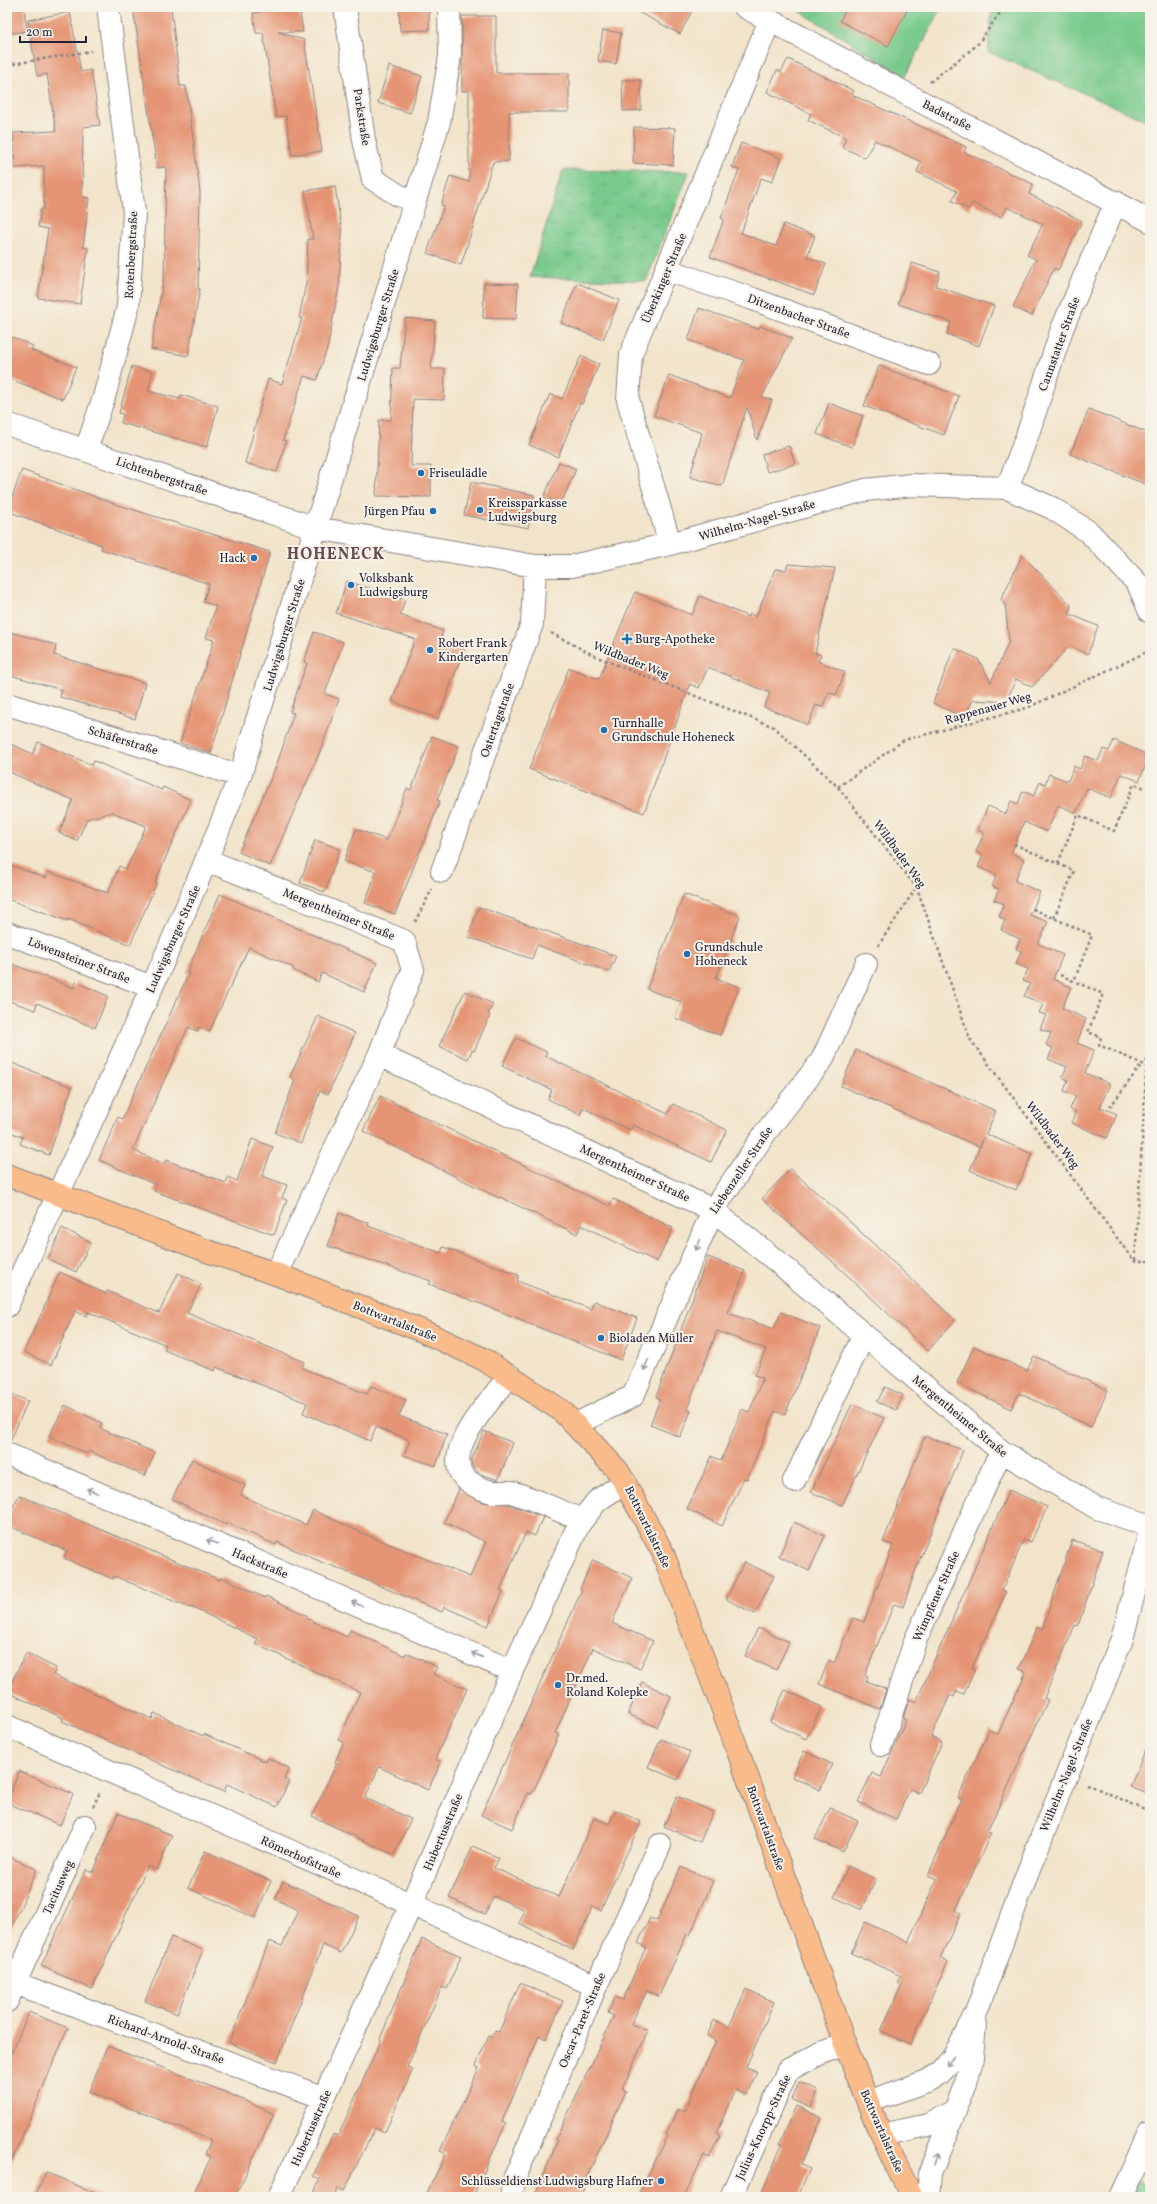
<svg xmlns="http://www.w3.org/2000/svg" width="1157" height="2204" viewBox="0 0 1157 2204" font-family="Vollkorn,serif">
<style>
.grass{fill:url(#grass-tufts);stroke:#4e7664}
.garden{fill:#79ca8c;stroke:#4e7664}
.building{fill:#e59574}
.lines{fill:none;stroke-linecap:round;stroke-linejoin:round}
.minor-casing{stroke:#8a8382;stroke-width:24}
.major-casing{stroke:#8a8382;stroke-width:24}
.path{stroke:#8a8382;stroke-width:2.5;stroke-dasharray:3 3;stroke-linecap:butt}
.minor{stroke:#fff;stroke-width:22}
.major{stroke:#fabb8b;stroke-width:22}
.oneway{stroke:#9c9ca7}
.poi-dot{fill:#1f6fb2;stroke:#f7f3e8;stroke-width:1.5}
.labels{text-anchor:middle;stroke-width:4;stroke-linejoin:round;paint-order:stroke}
.street-label{font-size:12px;fill:#22223b;stroke:#f7f3e8}
.poi-label{font-size:12px;fill:#22223b;stroke:#f7f3e8;text-anchor:start}
.district-label{font-size:16px;font-weight:bold;letter-spacing:1px;fill:#664a4f;stroke:#f7f3e8}
</style>
<defs>
<pattern id="grass-tufts" width="24" height="20" patternUnits="userSpaceOnUse"><rect width="24" height="20" fill="#79ca8c"/><path d="M3 7l-1-3M5 7V3M7 7l1-3M15 17l-1-3M17 17v-4M19 17l1-3" fill="none" stroke="#68ad7a"/></pattern>
</defs>
<rect width="100%" height="100%" fill="#f7f3e8"/>
<filter id="ink" filterUnits="userSpaceOnUse"><feTurbulence type="fractalNoise" baseFrequency=".025" numOctaves="2"/><feDisplacementMap in="SourceGraphic" scale="8" xChannelSelector="R" yChannelSelector="G"/><feConvolveMatrix kernelMatrix="1 2 1 2 8 2 1 2 1" color-interpolation-filters="sRGB"/></filter>
<filter id="wash" filterUnits="userSpaceOnUse"><feTurbulence type="fractalNoise" baseFrequency=".012" numOctaves="4" result="noise"/><feDisplacementMap in="SourceGraphic" scale="16" xChannelSelector="R" yChannelSelector="G"/><feGaussianBlur stdDeviation="0.9" result="paint"/><feColorMatrix in="noise" values="0 0 0 0 0 0 0 0 0 0 0 0 0 0 0 0 0 1.4 0 .05"/><feComposite in="paint" operator="in"/></filter>
<g filter="url(#wash)">
<rect width="100%" height="100%" fill="#f2e4ca"/>
<path class="grass" d="M563,170L689,172L646,281L530,277Z
M1137,2180L1150,2187V2197H1129Z"/>
<path class="garden" d="M793,7H942L905,76Z
M992,7H1150V122L988,52Z"/>
<g id="blocks">
<path class="building" d="M7,7H24L27,31L7,34Z
M133,7H171L180,86H186L200,192L198,289H200L188,356L151,349L164,277L166,167L157,168Z
M292,7H299L303,32H278L304,40L322,151L292,155L286,116L276,117L263,33H256L253,13Z
M399,7H429V30L400,31Z
M629,7H694L680,34Z
M847,7H909L888,46L840,21Z
M70,12L81,72L91,70L100,125L83,127L82,197L89,198L83,247L88,248L80,304L38,298L48,229L38,227L41,209H44V166L15,168L13,133L56,131L47,74L37,76L28,20Z
M462,16H496V73H569V112H509V161L493,162L461,265L427,253L444,206L441,205L450,176L469,182V91H462Z
M603,30L621,33L616,64L598,61Z
M788,59L854,91L852,95L966,147L964,152L1033,184L1029,194L1082,221L1058,270L1054,268L1032,316L1013,307L1036,259L1027,255L1043,224L1007,207L1002,217L972,203L969,209L952,201L957,191L917,172L921,162L875,140L865,158L842,147L846,138L808,120L811,114L767,92L777,70L781,72Z
M389,66L422,76L410,113L378,103Z
M622,80H641V110L623,111Z
M634,127L675,128L673,165L633,163Z
M741,143L781,158L772,182L761,178L741,233L776,246L784,224L815,236L807,257L826,264L814,295L710,257L724,219L721,218L739,170L732,167Z
M335,186L342,233L339,286L328,345L317,380L304,376L283,440L286,441L277,472L245,463L268,379L282,384L302,318H299L306,283L308,239H313L305,191Z
M912,263L940,272L936,286L994,306L979,346L947,334L951,322L898,304Z
M484,283L518,284L516,319L483,318Z
M577,283L619,300L603,340L561,323Z
M699,308L758,329L760,326L792,338L762,397L772,400L757,440L747,407L722,486L690,477L702,433L654,416L669,375L730,398L744,360L688,340Z
M405,318L435,321L431,369H445L444,400L413,399L411,466H431V497L376,496L379,420H391L393,368H400Z
M7,335L33,346L31,350L76,367L63,399L7,378Z
M581,356L599,364L582,404L580,403L558,457L529,445L550,394L562,399Z
M132,366L153,372L148,391L180,399L181,395L218,406L207,447L121,423L123,414L119,413Z
M879,366L959,396L944,435L864,406Z
M829,403L863,416L852,447L817,434Z
M1089,409L1150,434V486L1070,454Z
M789,446L795,464L767,472L762,454Z
M559,462L576,469L561,504L544,497Z
M22,470L115,504L270,552L211,753L180,743L214,640L206,638L216,606L203,602L209,584L101,549L102,545L7,511Z
M471,482L534,495L528,528L464,515Z
M1022,555L1071,605L1069,614L1098,626L1088,654L1069,646L1032,687L1016,679L1006,702L973,700L964,718L933,703L954,648L978,659L991,682L1009,641L1005,604L1001,600Z
M788,564L835,568L815,653L821,655L818,661L845,672L836,695L829,692L822,707L816,705L808,725L764,707L770,693L708,667L699,688L690,684L644,813L529,769L569,668L599,679L635,592L692,615L700,596L749,617L750,614L756,617L775,569L786,570Z
M347,581L405,600L400,615L443,631L440,640L464,649L438,719L392,701L415,639L336,613Z
M7,631L56,645L54,655L145,683L135,719L60,697L62,690L7,674Z
M314,632L343,642L325,694L339,699L321,749L270,866L239,852L277,764L294,713L290,712L307,663L304,662Z
M432,736L459,746L437,800L440,801L395,914L365,903L376,872L344,861L356,829L387,840L407,788L411,790Z
M1114,740L1150,756L1139,781L1121,774L1111,798L1087,788L1076,813L1058,805L1047,832L1024,822L1011,853L1024,859L1015,881L1040,892L1030,915L1048,922L1038,944L1063,955L1053,979L1071,987L1062,1008L1086,1019L1077,1043L1094,1050L1085,1073L1110,1084L1100,1107L1117,1114L1107,1138L1071,1123L1076,1112L1070,1109L1076,1096L1064,1091L1068,1080L1062,1077L1067,1067L1048,1059L1053,1048L1046,1045L1051,1033L1040,1029L1046,1015L1039,1013L1043,1004L1024,996L1030,984L1023,981L1028,969L1016,964L1021,951L1016,949L1020,939L1001,930L1005,920L999,917L1004,904L994,900L999,889L992,886L997,875L978,867L983,855L976,852L984,833L978,830L988,806L1006,814L1011,801L1018,804L1023,791L1034,796L1040,782L1045,784L1049,774L1068,781L1074,766L1080,769L1085,756L1098,761L1103,749L1109,751Z
M7,742L33,754L38,742L92,765L94,761L162,790L163,787L191,800L155,882H157L130,945L68,919V921L7,899V864L46,878L48,872L108,893L119,866L126,869L146,826L112,812L87,819L77,841L59,833L73,800L7,771Z
M315,840L340,849L325,892L300,883Z
M220,894L377,963L364,992L322,973L318,982L293,970L294,968L249,947L209,1032L199,1027L197,1031L188,1027L133,1150L164,1164L166,1160L226,1183L228,1177L237,1181L252,1139L273,1147L262,1176L287,1185L282,1198L287,1200L274,1235L154,1191L156,1185L99,1160L118,1117L122,1119L161,1034L189,973L187,972Z
M684,894L740,916L716,978L739,987L720,1035L675,1018L681,1002L647,989Z
M479,907L616,956L609,972L537,945L532,959L468,937Z
M7,962L74,988L76,982L108,996L95,1028L37,1003L35,1010L7,1000Z
M465,991L493,1004L488,1014L490,1015L474,1051L472,1050L468,1059L439,1046Z
M318,1016L355,1033L328,1094L320,1091L301,1143L275,1133L295,1080L290,1077Z
M516,1038L547,1052L545,1056L668,1114L673,1104L727,1130L711,1162L633,1125L630,1130L583,1108L580,1115L548,1099L552,1090L502,1066Z
M856,1050L996,1111L986,1134L1032,1154L1016,1190L970,1170L984,1137L980,1147L841,1086Z
M7,1061L72,1087L49,1155L20,1144L23,1137L7,1131Z
M380,1096L609,1206L613,1199L673,1228L657,1262L581,1225L577,1234L500,1197L499,1198L363,1131Z
M790,1169L849,1221L955,1320L928,1351L832,1261L762,1199Z
M339,1213L369,1223L368,1226L441,1253L443,1247L519,1275L517,1281L591,1309L594,1301L637,1318L621,1360L525,1322V1321L429,1284L431,1281L328,1246Z
M62,1228L91,1242L76,1272L48,1259Z
M708,1257L745,1271L728,1313L774,1329L781,1312L820,1328L785,1415L775,1411L747,1479L744,1478L722,1526L687,1509L712,1456L721,1461L742,1409L749,1412L763,1378L755,1375L766,1349L717,1331L687,1409L691,1411L680,1437L650,1425L660,1399L656,1397Z
M60,1272L106,1294L107,1291L159,1313L178,1273L201,1284L187,1313L304,1362L302,1368L367,1394L371,1386L406,1400L399,1416L447,1434L436,1466L404,1455L410,1440L376,1427L370,1441L352,1433L303,1413L307,1403L216,1367L215,1371L164,1350L166,1345L88,1312L86,1316L75,1311L51,1365L24,1352Z
M974,1346L1027,1371L1034,1356L1108,1390L1091,1427L1019,1393L1011,1409L957,1383Z
M885,1387L903,1395L896,1410L877,1402Z
M7,1392L28,1401L10,1442H7Z
M852,1404L884,1418L842,1505L811,1492Z
M65,1405L102,1423L100,1428L155,1453L145,1476L89,1451L87,1454L49,1436Z
M484,1431L513,1443L498,1480L480,1474L472,1466L471,1461Z
M925,1436L963,1450L914,1574L903,1607L894,1604L865,1675L868,1676L866,1681L886,1689L880,1709L819,1684L829,1660L834,1663L853,1618L864,1622L893,1545L883,1542Z
M192,1459L245,1485L241,1495L306,1525L313,1510L362,1533L470,1577L486,1542L444,1522L459,1489L483,1502L508,1504L543,1517L535,1536L526,1532L500,1590L503,1591L488,1626L444,1607L442,1612L328,1564V1565L277,1542L276,1545L227,1523L226,1525L172,1499Z
M1009,1490L1047,1507L1031,1542L1024,1539L1002,1590L1006,1592L972,1668L975,1669L964,1694L957,1691L954,1697L950,1695L931,1737L942,1742L919,1793L910,1789L896,1819L858,1802L872,1773L881,1777L906,1720L903,1719L909,1699L916,1702Z
M19,1495L220,1580L222,1577L265,1598L266,1596L308,1616L306,1618L347,1637L350,1630L405,1656L406,1653L437,1667L433,1674L467,1689L435,1759L441,1762L428,1790L379,1767L365,1798L411,1819L394,1855L312,1816L337,1763L335,1762L344,1742L339,1740L360,1692L255,1644L258,1639L191,1607L190,1608L114,1576L113,1579L64,1558L67,1551L7,1525V1519Z
M794,1522L825,1536L809,1571L779,1556Z
M1072,1540L1103,1550L1078,1626L1075,1625L1044,1698L1048,1700L987,1832L991,1833L956,1910L961,1913L940,1958L948,1962L910,2044L881,2031L902,1984L898,1982L901,1976L851,1953L865,1922L908,1942L937,1879L928,1875L962,1799L958,1798L989,1730L998,1734L1026,1672L1019,1669L1037,1627L1042,1630Z
M593,1560L632,1578L612,1623L653,1641L640,1669L593,1648L555,1733L559,1734L532,1794L528,1793L512,1829L481,1815L582,1590L580,1589Z
M744,1562L774,1576L755,1614L726,1599Z
M758,1628L789,1642L776,1670L745,1656Z
M26,1653L56,1668L53,1675L152,1719L154,1713L203,1736L204,1734L266,1762L268,1758L289,1768L284,1779L289,1781L277,1807L227,1784L224,1792L62,1721L63,1718L7,1692Z
M642,1682L671,1696L657,1727L628,1714Z
M785,1690L822,1707L806,1739L770,1722Z
M661,1739L690,1752L678,1780L648,1767Z
M1150,1739V1795L1130,1787Z
M804,1751L832,1764L820,1790L792,1777Z
M19,1771L73,1794L60,1825L7,1803Z
M677,1796L713,1812L700,1842L664,1826Z
M830,1808L858,1821L843,1852L815,1839Z
M616,1810L641,1822L601,1910L593,1906L573,1950L519,1923L525,1910L494,1896L485,1914L449,1898L473,1846L499,1858L494,1868L559,1897L594,1818L609,1824Z
M118,1813L172,1835L157,1870L148,1866L92,1989L41,1966L86,1869L93,1873Z
M205,1851L271,1881L255,1918L188,1888Z
M7,1856L37,1869L7,1938Z
M848,1866L876,1879L862,1910L834,1897Z
M681,1867L713,1881L690,1935L687,1934L659,1996L647,1991L631,2024L648,2031L622,2089L626,2091L584,2183L586,2184L580,2197H534L558,2140L556,2139L614,2016L608,2013L615,1997L623,2000L646,1947L638,1943L650,1918L657,1921Z
M283,1881L359,1916L341,1953L323,1945L277,2062L229,2043L269,1941L282,1946L298,1910L275,1899Z
M171,1937L203,1950L177,2014L145,2001Z
M422,1939L461,1956L447,1989L442,1987L407,2067L413,2069L385,2132L375,2128L344,2191L338,2188L334,2197H312L320,2179L313,2176L333,2134L338,2136L381,2040L380,2039Z
M520,1983L563,2001L546,2039L539,2036L502,2121L506,2123L473,2197H425L446,2154L440,2151L479,2068L475,2066L489,2035L492,2037L495,2031L499,2032Z
M746,1989L774,2002L746,2067L757,2072L746,2095L736,2090L716,2133L720,2135L709,2158L704,2155L684,2197H637L668,2136L666,2135L678,2109L684,2112L716,2041L707,2036L714,2020L729,2027Z
M29,2012L68,2028L7,2172V2064Z
M107,2046L230,2094L274,2114L235,2197H192L211,2157L205,2154L211,2140L89,2092Z
M799,2082L818,2090L811,2108L792,2100Z
M796,2106L822,2118L801,2165L810,2169L798,2197H760L782,2145L779,2144Z
M46,2172L104,2197H35Z"/>
</g>
</g>
<g filter="url(#ink)">
<use href="#blocks" fill-opacity="0" stroke="#8a8382" stroke-width="1"/>
<g class="lines">
<defs>
<path id="minor" d="M345,7L364,140L373,179L398,195L415,201
M745,7L914,98L1150,221
M667,270L753,299L929,364
M7,424L316,528L535,566H572L670,544L865,490L912,485L1007,488L1052,508L1089,532L1138,584L1150,612
M86,450L104,397L128,307L134,212L108,7
M1007,488L1027,436L1062,329L1116,202
M670,544L628,400L631,354L770,20
M7,704L240,776
M207,860L404,941L413,970L379,1055L276,1274
M442,871L532,624L535,566
M7,933L152,987
M379,1055L713,1210L785,1268L1001,1451L1097,1508L1150,1526
M7,1306C87,1130 170,956 240,776L439,122L450,56L449,7
M510,1376C493,1397 435,1457 468,1481C474,1486 486,1491 493,1492C500,1493 508,1490 514,1493C537,1500 559,1511 582,1520
M576,1424L633,1396L713,1210L766,1132L822,1060L866,964
M7,1454L512,1671
M794,1481L864,1335
M7,1726L596,1986
M881,1745L915,1641L1001,1451
M7,1980L324,2098
M7,2001L85,1826
M868,2102L927,2081L941,2073L953,2058L975,2015L1032,1861L1122,1639L1150,1532
M881,2135L928,2125L954,2111
M279,2197L411,1905L512,1671L579,1524L597,1501L625,1482
M511,2197L515,2177L596,1986L660,1845
M731,2197L788,2070L819,2054L845,2044
M928,2197L930,2174L966,2083L972,2058L975,2024
M1121,2197L1150,2134"/>
<path id="major" d="M7,1175L207,1251L276,1274L420,1330L483,1359L562,1411L618,1471L662,1551L720,1702L845,2044L881,2135L912,2197"/>
</defs>
<use href="#minor" class="minor-casing"/>
<use href="#major" class="major-casing"/>
<path class="path" d="M7,65L91,51
M930,82L977,45L1004,7
M551,633L597,657L774,727L838,787L917,888L970,1039L1134,1261H1150
M838,787L904,740L1027,708L1147,652L1150,662
M1014,844L1074,871L1054,918
M1058,863L1078,815L1114,831L1134,784L1150,790
M1033,909L1092,935L1074,981
M415,922L432,889
M878,946L916,888
M1060,975L1103,994L1088,1032L1101,1037L1099,1045L1147,1066
M1110,1107L1142,1064
M1135,1260L1148,1041L1150,1037
M1087,1784L1150,1812
M93,1807L100,1792"/>
<use href="#minor" class="minor"/>
<use href="#major" class="major"/>
</g>
<defs><path id="oneway-shaft" d="M-6 0H5M1.5-3L5.5 0L1.5 3" fill="none" stroke-width="1.6" stroke-linecap="round" stroke-linejoin="round"/></defs>
<g class="oneway">
<use href="#oneway-shaft" transform="translate(698 1245) rotate(113)"/>
<use href="#oneway-shaft" transform="translate(646 1365) rotate(113)"/>
<use href="#oneway-shaft" transform="translate(92 1491) rotate(-157)"/>
<use href="#oneway-shaft" transform="translate(212 1542) rotate(-157)"/>
<use href="#oneway-shaft" transform="translate(357 1604) rotate(-157)"/>
<use href="#oneway-shaft" transform="translate(477 1655) rotate(-157)"/>
<use href="#oneway-shaft" transform="translate(950 2061) rotate(126)"/>
<use href="#oneway-shaft" transform="translate(936 2159) rotate(-70)"/>
</g>
</g>
<g class="poi-dot">
<circle cx="421" cy="473" r="4"/>
<circle cx="480" cy="510" r="4"/>
<circle cx="433" cy="511" r="4"/>
<circle cx="254" cy="558" r="4"/>
<circle cx="351" cy="585" r="4"/>
<path d="M625 633h4v4h4v4h-4v4h-4v-4h-4v-4h4z"/>
<circle cx="430" cy="650" r="4"/>
<circle cx="604" cy="730" r="4"/>
<circle cx="687" cy="954" r="4"/>
<circle cx="601" cy="1338" r="4"/>
<circle cx="558" cy="1685" r="4"/>
<circle cx="661" cy="2181" r="4"/>
</g>
<g class="labels">
<g class="street-label">
<text transform="translate(947 115) rotate(27)" y="4">Badstraße</text>
<text transform="translate(362 117) rotate(81)" y="4">Parkstraße</text>
<text transform="translate(131 255) rotate(-87)" y="4">Rotenbergstraße</text>
<text transform="translate(664 278) rotate(-67)" y="4">Überkinger Straße</text>
<text transform="translate(799 316) rotate(20)" y="4">Ditzenbacher Straße</text>
<text transform="translate(378 325) rotate(-73)" y="4">Ludwigsburger Straße</text>
<text transform="translate(1059 344) rotate(-70)" y="4">Cannstatter Straße</text>
<text transform="translate(162 476) rotate(19)" y="4">Lichtenbergstraße</text>
<text transform="translate(757 520) rotate(-16)" y="4">Wilhelm-Nagel-Straße</text>
<text transform="translate(284 635) rotate(-73)" y="4">Ludwigsburger Straße</text>
<text transform="translate(631 660) rotate(22)" y="4">Wildbader Weg</text>
<text transform="translate(988 708) rotate(-16)" y="4">Rappenauer Weg</text>
<text transform="translate(497 720) rotate(-70)" y="4">Ostertagstraße</text>
<text transform="translate(123 740) rotate(17)" y="4">Schäferstraße</text>
<text transform="translate(900 854) rotate(54)" y="4">Wildbader Weg</text>
<text transform="translate(339 914) rotate(22)" y="4">Mergentheimer Straße</text>
<text transform="translate(173 939) rotate(-66)" y="4">Ludwigsburger Straße</text>
<text transform="translate(79 960) rotate(21)" y="4">Löwensteiner Straße</text>
<text transform="translate(1053 1135) rotate(53)" y="4">Wildbader Weg</text>
<text transform="translate(741 1170) rotate(-56)" y="4">Liebenzeller Straße</text>
<text transform="translate(635 1173) rotate(25)" y="4">Mergentheimer Straße</text>
<text transform="translate(395 1321) rotate(22)" y="4">Bottwartalstraße</text>
<text transform="translate(960 1416) rotate(40)" y="4">Mergentheimer Straße</text>
<text transform="translate(648 1527) rotate(64)" y="4">Bottwartalstraße</text>
<text transform="translate(260 1563) rotate(23)" y="4">Hackstraße</text>
<text transform="translate(936 1596) rotate(-66)" y="4">Wimpfener Straße</text>
<text transform="translate(1066 1775) rotate(-68)" y="4">Wilhelm-Nagel-Straße</text>
<text transform="translate(766 1828) rotate(70)" y="4">Bottwartalstraße</text>
<text transform="translate(443 1832) rotate(-67)" y="4">Hubertusstraße</text>
<text transform="translate(301 1857) rotate(24)" y="4">Römerhofstraße</text>
<text transform="translate(58 1887) rotate(-66)" y="4">Tacitusweg</text>
<text transform="translate(582 2020) rotate(-67)" y="4">Oscar-Paret-Straße</text>
<text transform="translate(166 2039) rotate(20)" y="4">Richard-Arnold-Straße</text>
<text transform="translate(763 2127) rotate(-65)" y="4">Julius-Knorpp-Straße</text>
<text transform="translate(311 2128) rotate(-66)" y="4">Hubertusstraße</text>
<text transform="translate(882 2131) rotate(66)" y="4">Bottwartalstraße</text>
</g>
<g class="poi-label">
<text x="429" y="477">Friseulädle</text>
<text x="488" y="507">Kreissparkasse<tspan x="488" dy="14">Ludwigsburg</tspan></text>
<text x="425" y="515" text-anchor="end">Jürgen Pfau</text>
<text x="246" y="562" text-anchor="end">Hack</text>
<text x="359" y="582">Volksbank<tspan x="359" dy="14">Ludwigsburg</tspan></text>
<text x="635" y="643">Burg-Apotheke</text>
<text x="438" y="647">Robert Frank<tspan x="438" dy="14">Kindergarten</tspan></text>
<text x="612" y="727">Turnhalle<tspan x="612" dy="14">Grundschule Hoheneck</tspan></text>
<text x="695" y="951">Grundschule<tspan x="695" dy="14">Hoheneck</tspan></text>
<text x="609" y="1342">Bioladen Müller</text>
<text x="566" y="1682">Dr.med.<tspan x="566" dy="14">Roland Kolepke</tspan></text>
<text x="653" y="2185" text-anchor="end">Schlüsseldienst Ludwigsburg Hafner</text>
</g>
<g class="district-label">
<text x="336" y="559">HOHENECK</text>
</g>
</g>
<rect width="1157" height="2204" fill="none" stroke="#f7f3e8" stroke-width="24"/>
<path d="M20 36v6h66v-6" fill="none" stroke="#22223b" stroke-width="2"/>
<text x="26" y="36" font-size="12" fill="#22223b" stroke="#f7f3e8" stroke-width="3" paint-order="stroke">20 m</text>
</svg>
